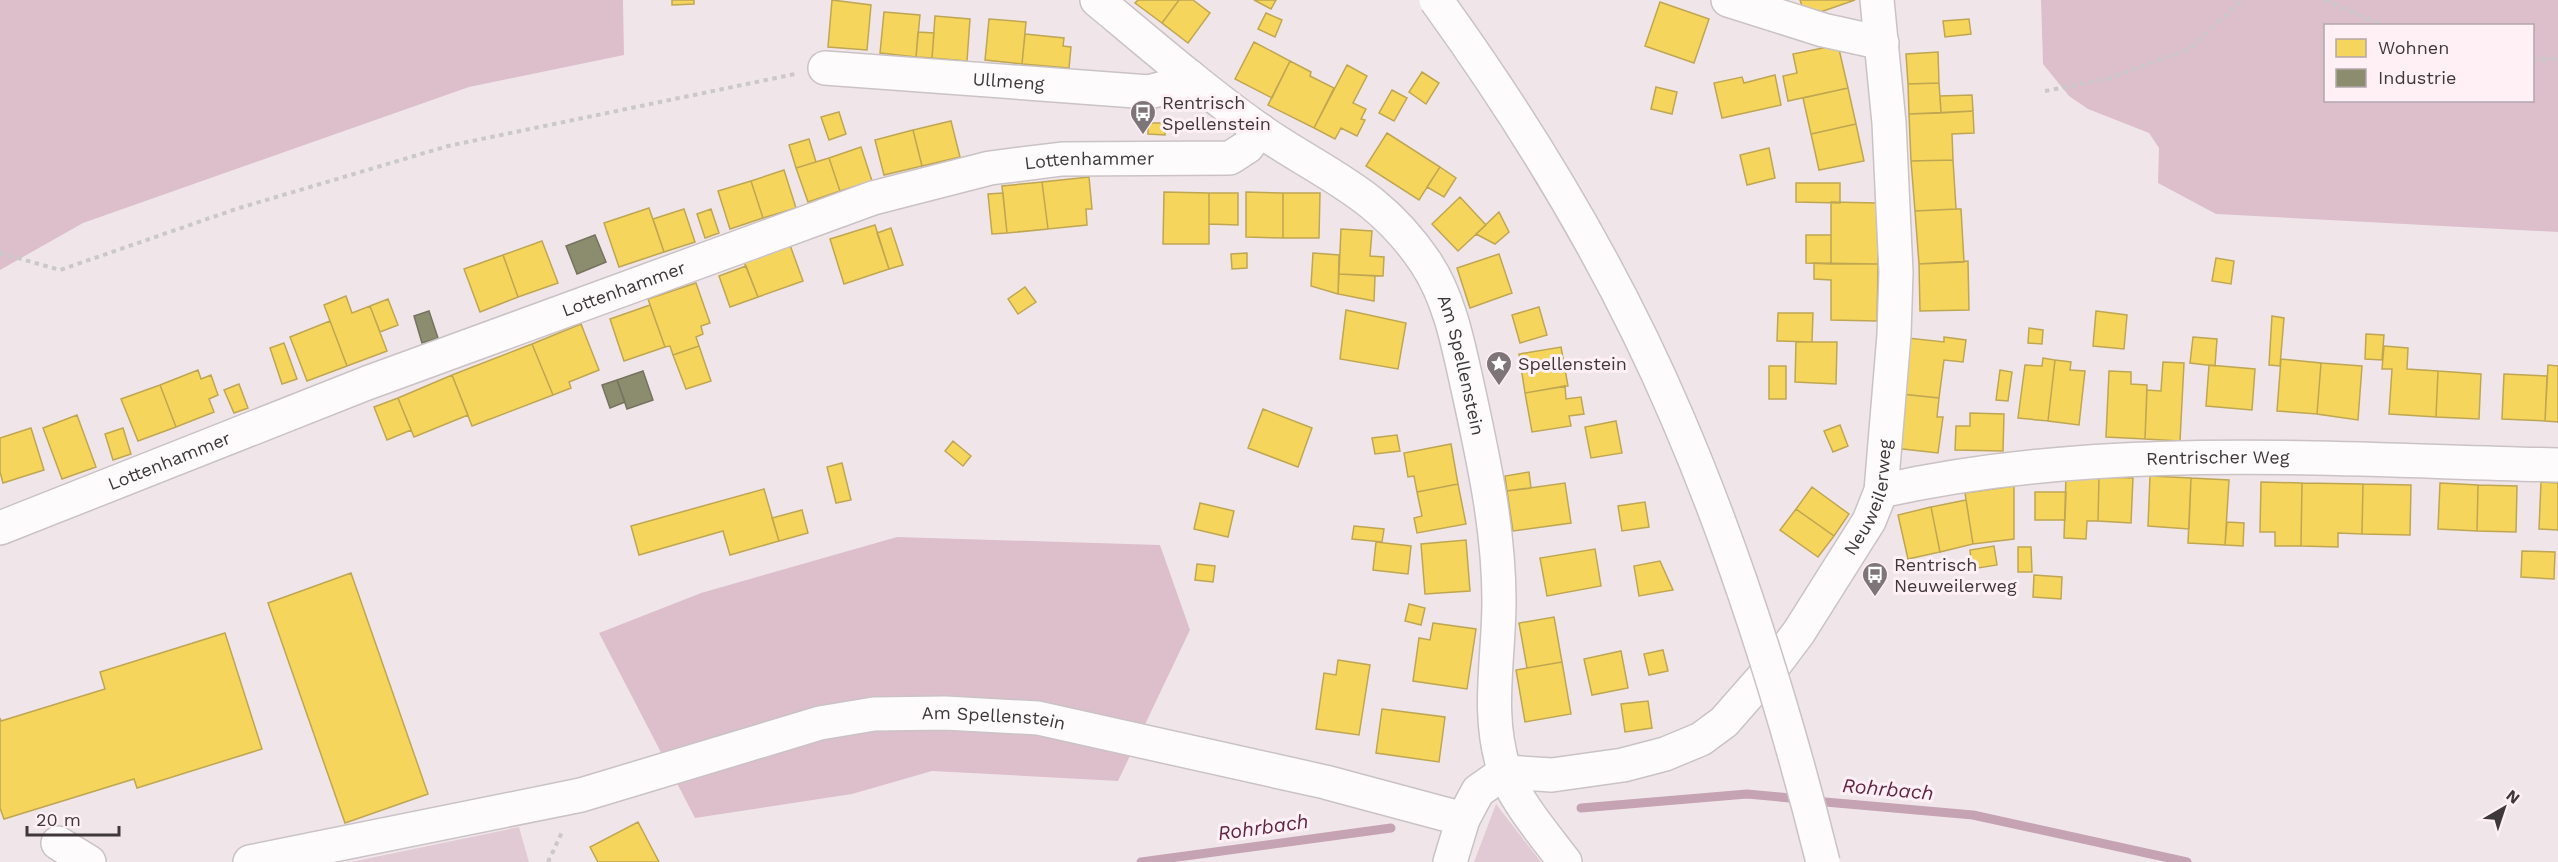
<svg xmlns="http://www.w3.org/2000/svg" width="2558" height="862" viewBox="0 0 2558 862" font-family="'Work Sans',sans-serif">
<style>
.green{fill:#e2cad4}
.forest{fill:#ddbfcc;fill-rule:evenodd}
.homes{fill:#f6d55c;stroke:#bfa652;stroke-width:1.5}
.industry{fill:#8c8c6e;stroke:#75735f;stroke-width:1.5}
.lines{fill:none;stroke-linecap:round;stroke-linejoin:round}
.stream{stroke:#c6a3b2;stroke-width:9}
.minor-casing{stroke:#cac2c5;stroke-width:36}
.path{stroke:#cac8c9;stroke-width:4;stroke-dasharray:4.5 4.5;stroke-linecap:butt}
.minor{stroke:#fdfbfc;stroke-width:33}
.major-bridge-casing{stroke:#cac2c5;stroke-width:36;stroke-linecap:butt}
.major-bridge{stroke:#fdfbfc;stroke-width:33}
.labels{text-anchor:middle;stroke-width:6;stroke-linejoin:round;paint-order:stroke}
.street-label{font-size:18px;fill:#3f383b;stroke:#fff0f6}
.poi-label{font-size:18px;fill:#3f383b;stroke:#fff0f6;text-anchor:start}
.water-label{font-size:20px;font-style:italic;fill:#602644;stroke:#fff0f6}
</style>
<rect width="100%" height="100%" fill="#f0e6ea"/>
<path class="green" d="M1496,804L1541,862H1474Z
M519,827L529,862H351Z"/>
<path class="forest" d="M0,0H623L624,55L469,87L83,223L0,270Z
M2041,0H2558V232L2216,214L2158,183L2159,148L2149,133L2088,109L2069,96L2043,64ZM2326,26H2532V100H2326Z
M897,537L1160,545L1190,630L1118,781L932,771L852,794L695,818L599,633L701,593Z"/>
<path class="homes" d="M672,0H694V4L672,5Z
M832,0L871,5L867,50L828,47Z
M1138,0H1179L1162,23L1135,3Z
M1179,0H1193L1210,13L1188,43L1162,23Z
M1254,0H1276L1271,9Z
M1800,0H1855L1806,17Z
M1660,2L1709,19L1694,63L1645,46Z
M884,12L920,15L916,57L880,53Z
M1266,13L1282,20L1275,37L1258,29Z
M935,16L970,19L967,61L932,58Z
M989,19L1026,22L1022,64L985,60Z
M1969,19L1971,34L1945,37L1943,21Z
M918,32L934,33L932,58L916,57Z
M1025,34L1064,38L1063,46L1071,47L1069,68L1022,64Z
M1254,42L1290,61L1272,98L1235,79Z
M1838,45L1848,88L1788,101L1783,76L1797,73L1793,54Z
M1938,52L1939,83L1908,84L1906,54Z
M1290,61L1311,72L1310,76L1334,88L1314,128L1268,105Z
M1347,65L1367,76L1353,103L1366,109L1361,119L1365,120L1357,136L1341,128L1335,139L1314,128Z
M1422,72L1439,83L1426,104L1409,92Z
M1775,75L1781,105L1722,118L1714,83L1742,77L1744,83Z
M1939,83L1941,113L1909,114L1908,84Z
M1656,87L1677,92L1672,114L1651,109Z
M1848,88L1856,124L1811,134L1803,98Z
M1392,90L1407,98L1394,121L1379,113Z
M1972,95L1973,111L1941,113L1940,96Z
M1973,111L1974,133L1952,134L1953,160L1911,161L1909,114Z
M839,112L846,134L829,140L821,117Z
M951,121L960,157L922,166L913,130Z
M1148,123H1165V135L1148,134Z
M1856,124L1864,161L1819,170L1811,134Z
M913,130L922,166L884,175L875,140Z
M1387,133L1440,167L1419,200L1366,166Z
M809,139L816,162L796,168L789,145Z
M861,147L872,181L840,191L829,158Z
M1769,148L1775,178L1747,185L1740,155Z
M829,158L840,191L808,202L796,168Z
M1953,160L1956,209L1915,211L1911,161Z
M1440,167L1456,178L1444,197L1427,187Z
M784,170L796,208L763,218L751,181Z
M1089,177L1092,209H1086L1087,225L1048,229L1042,182Z
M751,181L763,218L730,229L718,191Z
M1042,182L1048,229L1007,233L1002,186Z
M1796,183H1840V203L1796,202Z
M1164,192L1209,193V244H1163Z
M1246,192L1283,193V238L1246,237Z
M1003,193L1007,233L992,234L988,194Z
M1209,193H1238V225L1209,224Z
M1283,193H1320L1319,238H1283Z
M1460,197L1486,225L1458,251L1432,224Z
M1831,202L1877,203L1878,264H1831Z
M649,208L664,252L619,267L604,223Z
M684,209L695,242L664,252L653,219Z
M711,209L719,233L705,238L697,214Z
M1956,209H1961L1964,262L1919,264L1915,211Z
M1499,212L1509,232L1495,244L1476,234Z
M875,225L889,269L844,284L830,239Z
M891,228L903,265L889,269L877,233Z
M1341,229L1372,231L1370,256L1384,257L1383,276L1339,274Z
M1806,235H1831V264L1806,263Z
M542,241L558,283L518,297L503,255Z
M790,245L803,281L758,297L744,262Z
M1247,253V268L1232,269L1231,254Z
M1313,253L1339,255L1338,294L1311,286Z
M1499,254L1512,293L1470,308L1457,268Z
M503,255L518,297L480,312L464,269Z
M2216,258L2234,261L2231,284L2212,281Z
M1968,261L1969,310L1920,311L1919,264Z
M1814,263L1878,264L1877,321L1831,320V280L1814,279Z
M746,266L758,297L730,307L719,276Z
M1339,274L1375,276L1374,301L1338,294Z
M696,283L710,323L701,326L703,334L696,337L699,346L673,355L670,346L665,347L648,299Z
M1025,287L1036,302L1018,314L1008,299Z
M346,296L352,313L370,306L387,351L347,366L324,305Z
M388,299L398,325L380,332L370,306Z
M650,305L665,347L624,361L610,319Z
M1539,307L1547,335L1520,343L1512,315Z
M1346,310L1406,323L1398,369L1340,359Z
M2096,311L2127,315L2124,349L2093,346Z
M1778,313H1813L1812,342L1777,341Z
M2272,316L2284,318L2280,366L2269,365Z
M330,321L347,366L307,381L290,337Z
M581,324L599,370L569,382L571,388L553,395L532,344Z
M2029,328L2043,330L2042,344L2028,343Z
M2366,334L2384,335L2382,360L2365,359Z
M1944,337L1966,340L1963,362L1944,360L1939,398L1901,394L1908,338L1944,342Z
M2193,337L2217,339L2215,366L2190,363Z
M1796,342H1837L1836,384L1795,382Z
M284,343L297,379L282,384L270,348Z
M532,344L553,395L472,426L452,375Z
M699,346L711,381L686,389L673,355Z
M2384,346L2408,348L2407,369L2438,371L2436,417L2389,414L2392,369H2382Z
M1561,347L1568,386L1525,393L1519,354Z
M2043,358L2055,360L2048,421L2018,418L2025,365L2042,366Z
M2281,359L2321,363L2317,414L2277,411Z
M2055,360L2071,362L2070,370L2085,371L2079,425L2048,421Z
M2163,362L2184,363L2180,441L2145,439L2147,390L2161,391Z
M2321,363L2362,366L2358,420L2317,414Z
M2209,365L2255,369L2252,410L2206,406Z
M2548,365L2558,366V422L2545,421Z
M1769,366H1786V399H1769Z
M198,370L201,379L211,375L218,395L209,399L214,412L176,427L160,385Z
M2000,370L2012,372L2008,401L1996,400Z
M2109,371L2131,372V384L2147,385L2145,439L2106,437Z
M2438,371L2481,374L2479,419L2436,417Z
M2504,374L2547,376L2545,421L2502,419Z
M452,375L468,415L414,437L398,398Z
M239,384L248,408L234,413L224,390Z
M160,385L176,427L138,441L121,399Z
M1565,386L1566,399L1581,397L1584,414L1569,416L1571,426L1532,432L1525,393Z
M1901,394L1939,398L1937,417H1943L1938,453L1894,448Z
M398,398L411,430L387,440L374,407Z
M1263,409L1312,428L1298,467L1248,448Z
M1970,413L2004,414L2003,451L1955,450L1956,426H1970Z
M77,415L96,467L62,479L43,428Z
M1616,421L1622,453L1591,458L1585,427Z
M1840,425L1848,446L1833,452L1824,431Z
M31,428L44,470L3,483L0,472V438Z
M123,428L131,454L113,460L105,434Z
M1397,435L1400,451L1375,454L1372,438Z
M953,441L971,456L963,466L945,451Z
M1451,444L1458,484L1417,492L1414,476L1408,477L1404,453Z
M842,463L851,500L836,503L827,467Z
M1529,472L1531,488L1507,491L1505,476Z
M2066,476L2099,477L2098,521H2087L2086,539L2064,538Z
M2150,476L2191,478L2189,529L2148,526Z
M2099,477L2133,478L2131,523L2098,521Z
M2191,478L2229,480L2225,545L2188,543Z
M2261,482L2302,483L2301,546H2275V532H2260Z
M2541,482L2558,483V530L2539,529Z
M1565,483L1571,523L1513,531L1507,491Z
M2302,483L2363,484L2362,534L2338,533V547L2301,546Z
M2440,483L2478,485L2477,531L2438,529Z
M1458,484L1466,524L1417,533L1414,518L1422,516L1417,492Z
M2363,484L2411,485L2410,535L2362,534Z
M2478,485L2517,486L2516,532L2477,531Z
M2014,486V539L1973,544L1965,493Z
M1812,487L1849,514L1834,536L1796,509Z
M764,489L779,541L730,555L723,531L639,555L631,526Z
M2035,492H2066L2065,520H2035Z
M1966,500L1973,544L1940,552L1931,507Z
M1645,502L1649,527L1622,531L1618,506Z
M1200,503L1234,511L1228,537L1194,529Z
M1931,507L1940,552L1908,559L1898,515Z
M1796,509L1834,536L1818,557L1780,530Z
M802,510L808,533L779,541L772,518Z
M2227,522L2244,523L2243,546L2225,545Z
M1354,526L1384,529L1382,542L1352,539Z
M1466,540L1470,591L1425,594L1421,544Z
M1376,542L1411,546L1408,574L1373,570Z
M1994,546L1997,565L1972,569L1970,550Z
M2018,547H2031L2032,572H2018Z
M1595,549L1601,586L1547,596L1540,558Z
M2522,551L2555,552L2554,579L2521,577Z
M1660,561L1673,590L1639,596L1634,566Z
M1197,564L1215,566L1213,582L1195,580Z
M351,573L428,794L345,823L268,603Z
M2034,575L2062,577L2061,599L2033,597Z
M1409,604L1425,608L1421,625L1405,621Z
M1554,617L1562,662L1527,668L1519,623Z
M1433,623L1476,629L1467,689L1413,681L1419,638L1430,640Z
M225,633L262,749L137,788L134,779L4,819L0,808V718L1,721L105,689L100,672Z
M1663,650L1668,671L1649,675L1644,654Z
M1621,651L1628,688L1592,695L1584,659Z
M1338,660L1370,665L1359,735L1316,729L1324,673L1336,675Z
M1562,662L1571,714L1525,722L1516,670Z
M1648,701L1652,728L1625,732L1621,704Z
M1382,709L1445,717L1439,762L1376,753Z
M638,822L659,862H598L590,847Z"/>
<path class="industry" d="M595,235L606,262L577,274L566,246Z
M429,311L438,338L422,343L414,316Z
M643,371L653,400L627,409L617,380Z
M617,380L625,402L610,408L602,385Z"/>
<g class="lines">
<path class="stream" d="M1814,801L1973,815L2187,862
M1581,808L1747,794L1801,799
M1141,862L1391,828"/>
<defs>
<g id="minor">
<path id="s1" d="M1097,0C1150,44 1202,89 1258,129C1324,175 1378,191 1426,263C1451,301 1459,349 1469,393C1484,462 1499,530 1499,601C1499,659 1486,713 1504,769C1513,798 1546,837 1565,862"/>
<path d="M1728,0L1823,30L1882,43"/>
<path id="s2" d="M825,68L1149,92L1175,85L1189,76"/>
<path id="s3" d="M1881,491C2103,441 2332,460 2558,465"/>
<path id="s4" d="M0,528L367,383L873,198L990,168L1062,159L1230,158L1247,147L1260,130"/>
<path id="s5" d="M1505,772L1552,775L1623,765L1665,754L1701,739L1724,722L1775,664L1799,632L1869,521L1881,491L1894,335L1896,272L1889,123L1877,0"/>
<path d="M58,843L89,862"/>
<path id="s6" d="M250,862L581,795L820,723L874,714L945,713L1038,718L1325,782L1463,819"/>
<path d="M1450,862L1463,819L1478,791L1505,772"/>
</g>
</defs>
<use href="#minor" class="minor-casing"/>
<path class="path" d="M2325,0L2384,26
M2532,59H2558
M2045,91L2107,79L2189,49L2242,0
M0,253L60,270L236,209L448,146L795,74
M548,862L563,830"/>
<use href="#minor" class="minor"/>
<defs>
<path id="major-bridge" d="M1436,0C1530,130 1614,269 1677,417C1739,561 1785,710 1823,862"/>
</defs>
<use href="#major-bridge" class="major-bridge-casing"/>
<use href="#major-bridge" class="major-bridge"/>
</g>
<defs>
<symbol id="bus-pin" viewBox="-11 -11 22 30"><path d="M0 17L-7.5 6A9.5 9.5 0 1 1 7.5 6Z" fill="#7d7578" stroke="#fff0f6"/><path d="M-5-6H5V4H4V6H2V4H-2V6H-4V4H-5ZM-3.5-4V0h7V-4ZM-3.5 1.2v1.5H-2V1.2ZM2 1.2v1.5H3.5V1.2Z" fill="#fff"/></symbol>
<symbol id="sight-pin" viewBox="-11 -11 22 30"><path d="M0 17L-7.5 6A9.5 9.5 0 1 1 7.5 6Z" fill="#7d7578" stroke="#fff0f6"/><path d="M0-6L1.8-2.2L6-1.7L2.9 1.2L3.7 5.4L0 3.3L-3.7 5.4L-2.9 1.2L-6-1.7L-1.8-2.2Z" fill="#fff"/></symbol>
</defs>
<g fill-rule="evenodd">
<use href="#bus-pin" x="1128" y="98" width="30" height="40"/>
<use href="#sight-pin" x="1484" y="349" width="30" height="40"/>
<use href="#bus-pin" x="1860" y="560" width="30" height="40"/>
</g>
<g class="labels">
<g class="street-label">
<text dy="6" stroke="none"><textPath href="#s2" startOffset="184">Ullmeng</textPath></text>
<text dy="6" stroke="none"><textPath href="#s4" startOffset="1154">Lottenhammer</textPath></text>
<text dy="6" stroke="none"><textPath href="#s4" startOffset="668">Lottenhammer</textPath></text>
<text dy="6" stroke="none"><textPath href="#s1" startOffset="532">Am Spellenstein</textPath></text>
<text dy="6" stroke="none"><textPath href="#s3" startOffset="339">Rentrischer Weg</textPath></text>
<text dy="6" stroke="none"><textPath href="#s4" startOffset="182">Lottenhammer</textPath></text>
<text dy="6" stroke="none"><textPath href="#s5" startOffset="501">Neuweilerweg</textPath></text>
<text dy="6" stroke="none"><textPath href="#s6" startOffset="762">Am Spellenstein</textPath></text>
</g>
<g class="poi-label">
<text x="1162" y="109">Rentrisch<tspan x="1162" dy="21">Spellenstein</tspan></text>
<text x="1518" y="370">Spellenstein</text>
<text x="1894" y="571">Rentrisch<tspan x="1894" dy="21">Neuweilerweg</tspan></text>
</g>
<g class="water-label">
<text transform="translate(1888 789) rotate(5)" y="7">Rohrbach</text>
<text transform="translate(1263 827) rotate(-8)" y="7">Rohrbach</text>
</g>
</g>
<rect x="2324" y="24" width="210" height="78" fill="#fff0f6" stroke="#b2a6ab" stroke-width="1.5"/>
<rect x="2336" y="39" width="30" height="18" fill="#f6d55c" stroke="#b2a6ab" stroke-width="1.5"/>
<text x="2378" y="54" font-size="18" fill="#3f383b">Wohnen</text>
<rect x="2336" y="69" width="30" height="18" fill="#8c8c6e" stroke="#b2a6ab" stroke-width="1.5"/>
<text x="2378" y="84" font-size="18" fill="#3f383b">Industrie</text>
<g transform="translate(2504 808) rotate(39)" stroke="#fff0f6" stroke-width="4.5" paint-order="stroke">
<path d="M0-4.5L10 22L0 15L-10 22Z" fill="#3f383b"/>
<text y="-9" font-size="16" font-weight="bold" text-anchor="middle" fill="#3f383b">N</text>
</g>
<path d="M27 826v9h92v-9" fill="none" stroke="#3f383b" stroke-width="3"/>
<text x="36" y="826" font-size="18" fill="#3f383b" stroke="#fff0f6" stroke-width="4.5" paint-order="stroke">20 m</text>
</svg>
